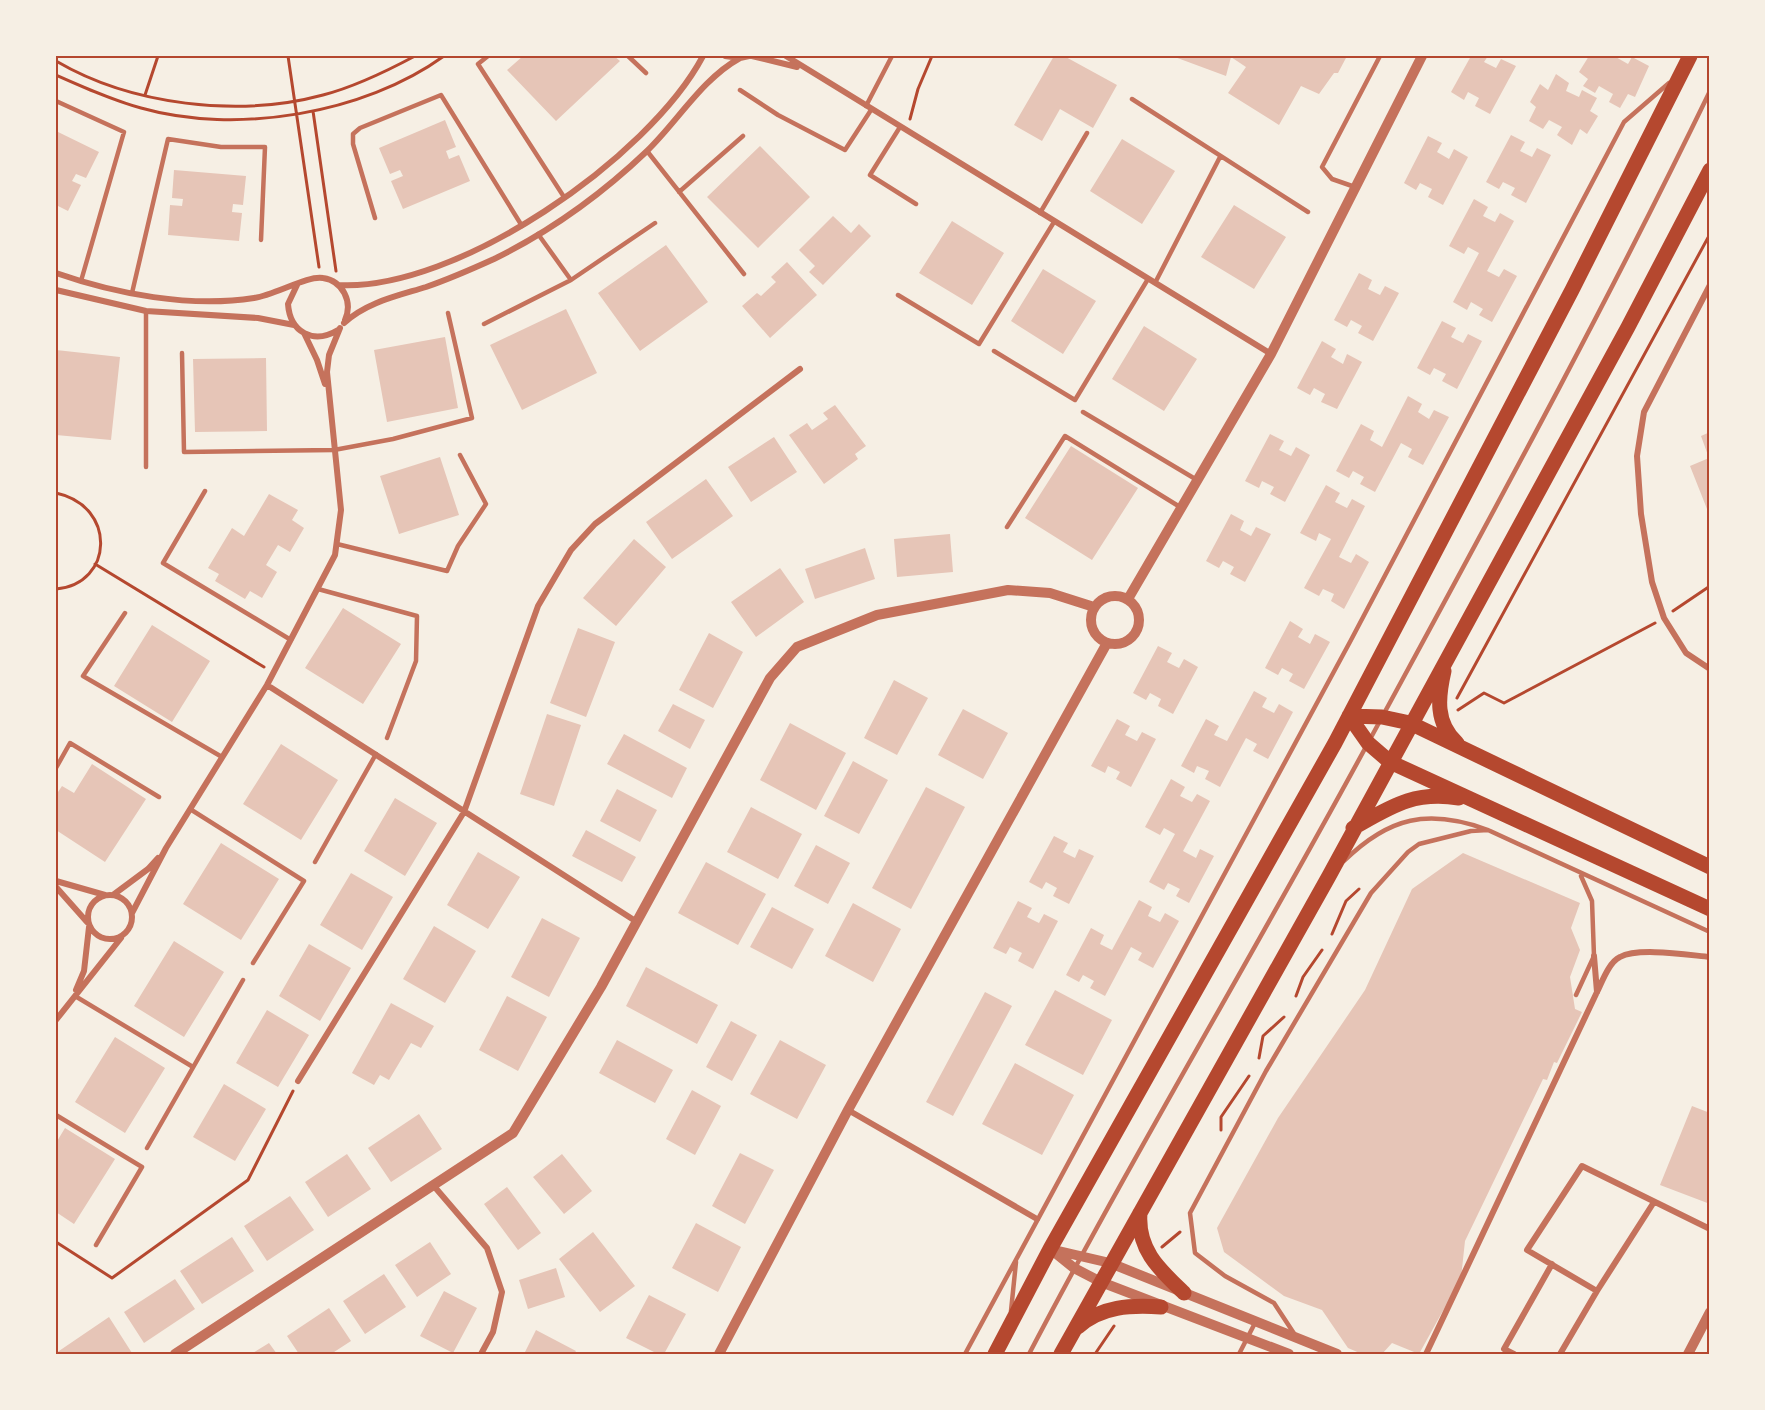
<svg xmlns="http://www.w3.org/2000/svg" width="1765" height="1410" viewBox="0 0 1765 1410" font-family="Spectral,serif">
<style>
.building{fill:#e6c5b7}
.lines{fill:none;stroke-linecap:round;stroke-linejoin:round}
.path{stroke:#b5482f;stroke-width:3}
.service{stroke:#c5725c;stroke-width:4.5}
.minor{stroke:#c5725c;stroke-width:6}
.tertiary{stroke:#c5725c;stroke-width:10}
.trunk{stroke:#b5482f;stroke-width:15}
.neatline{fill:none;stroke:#b5482f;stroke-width:2}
</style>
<rect width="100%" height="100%" fill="#f6efe4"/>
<path class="building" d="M523,56H614L620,61L556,121L507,70Z
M1054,56H1064L1117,85L1093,128L1060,109L1042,141L1014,125Z
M1172,56L1281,57L1347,56L1338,73H1334L1319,94L1301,86L1279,125L1228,93L1246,67L1231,57L1226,76Z
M1471,56H1488L1484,62L1496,68L1501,59L1516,66L1490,114L1475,106L1479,98L1468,92L1464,100L1451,92Z
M1589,56H1614L1628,64L1632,57L1649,66L1635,97L1628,94L1620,108L1609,102L1613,94L1599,86L1595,93L1583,86L1588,79L1579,72Z
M1556,74L1569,83L1566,91L1579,97L1582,90L1597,98L1590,111L1598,116L1587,134L1580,129L1572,145L1557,135L1562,127L1549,120L1543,129L1529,121L1536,107L1530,102L1540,84L1548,90Z
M445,120L456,147L446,151L449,159L459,155L470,181L403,209L391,181L403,176L400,170L390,174L379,148Z
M56,131L99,152L86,178L76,174L72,181L81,185L68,211L56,205Z
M1511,135L1525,142L1520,151L1532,157L1537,148L1551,155L1526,203L1511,195L1515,188L1503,182L1499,189L1486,182Z
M1428,136L1442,143L1437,152L1449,159L1454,149L1468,157L1443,205L1428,197L1432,189L1420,183L1416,190L1404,183Z
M1122,139L1175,171L1142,224L1090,191Z
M760,146L810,197L758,248L707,197Z
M174,170L246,176L243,205L233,204L232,212L242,213L239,241L168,235L170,205L182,206L183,199L172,198Z
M1474,199L1488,207L1483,216L1495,222L1500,213L1514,221L1487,271L1499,277L1504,269L1517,276L1492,322L1479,315L1483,309L1471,302L1467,310L1453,302L1479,253L1468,247L1464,254L1449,246Z
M1234,205L1286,237L1254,289L1201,257Z
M833,216L851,233L859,224L871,236L823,285L809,272L815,266L799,250Z
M952,221L1004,253L972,305L919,273Z
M666,245L708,302L640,351L598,293Z
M787,262L817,295L770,338L742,306L757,293L761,296L776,282L771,277Z
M1043,269L1096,301L1063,354L1011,321Z
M1359,273L1372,280L1368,289L1380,295L1385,286L1399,293L1373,341L1358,333L1362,326L1351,320L1347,327L1334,320Z
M566,309L597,373L522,410L490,345Z
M1442,321L1456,328L1451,337L1463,343L1468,334L1482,341L1457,389L1442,381L1446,374L1434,368L1430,375L1417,368Z
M1144,326L1197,359L1164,411L1112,379Z
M445,337L458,408L387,422L374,350Z
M1322,341L1336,349L1331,357L1343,364L1347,354L1362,362L1337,409L1321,402L1325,394L1314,388L1310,395L1297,388Z
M56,350L120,357L111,440L56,435Z
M266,358L267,431L195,432L193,359Z
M1408,396L1422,404L1418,412L1429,419L1434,410L1449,417L1423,465L1408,457L1412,449L1401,443L1375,492L1360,484L1364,477L1353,471L1349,478L1336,471L1361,424L1374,431L1370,440L1382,447Z
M835,405L866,446L855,454L858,459L824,484L789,435L807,423L812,430L828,419L823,413Z
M1710,432V514H1709L1690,466L1709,458L1701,436Z
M1270,434L1284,441L1279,450L1291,456L1296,447L1310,455L1285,502L1270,494L1274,487L1262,481L1259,488L1245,481Z
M774,437L797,472L751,502L728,467Z
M1071,446L1138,488L1092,560L1025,518Z
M440,457L459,515L399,534L380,476Z
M706,479L733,516L672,559L646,522Z
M1326,485L1340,493L1335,502L1347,508L1352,499L1365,506L1339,557L1351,563L1356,554L1369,562L1344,609L1331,601L1334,594L1323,589L1319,596L1304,588L1331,539L1319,533L1316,541L1300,533Z
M269,494L298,510L292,520L304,528L290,552L278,545L266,565L277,572L262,598L250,591L245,599L215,581L219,574L208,568L232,528L244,536Z
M1231,514L1244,521L1240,530L1251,536L1256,527L1271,534L1245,582L1230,574L1234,567L1223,561L1219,568L1206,561Z
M950,534L953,572L897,577L894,539Z
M634,539L666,567L616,626L583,598Z
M865,548L875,579L815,599L805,569Z
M780,568L804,602L756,637L731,602Z
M343,608L401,644L363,704L305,668Z
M1290,621L1303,629L1298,637L1310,644L1315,634L1330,642L1304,689L1289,681L1293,674L1282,668L1278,675L1265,668Z
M152,625L210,661L172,722L114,686Z
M578,628L615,642L586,717L550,703Z
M709,633L743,652L713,708L679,690Z
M1158,646L1172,653L1167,662L1179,668L1184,659L1198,667L1173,714L1158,706L1161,699L1150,693L1146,700L1133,693Z
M894,680L928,698L897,755L864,738Z
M1254,691L1267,698L1262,707L1274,713L1279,704L1293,712L1268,759L1253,751L1257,744L1246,738L1220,787L1205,779L1209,771L1197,766L1194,773L1181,766L1206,719L1219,726L1214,735L1227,741Z
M673,704L705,720L690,749L658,731Z
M963,709L1008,733L983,779L938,755Z
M547,714L581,725L554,806L520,794Z
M1117,719L1130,726L1125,735L1137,741L1142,732L1156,739L1131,787L1116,779L1120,772L1108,766L1105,773L1091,766Z
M790,723L846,753L816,810L760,780Z
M624,734L687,768L672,798L607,764Z
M281,744L338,780L301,840L243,804Z
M853,761L888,780L859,834L824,816Z
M92,764L146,799L105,862L56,830V795L62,786L74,793Z
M1171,779L1185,787L1180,796L1192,802L1197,794L1210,801L1183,851L1196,858L1200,849L1214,856L1189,903L1176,896L1180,889L1168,883L1164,890L1149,882L1175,834L1164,828L1160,835L1145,827Z
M926,787L965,807L911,909L872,888Z
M617,789L657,810L640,842L600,821Z
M395,798L437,823L405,876L364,851Z
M751,807L802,834L778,879L727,852Z
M586,830L636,857L622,882L572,856Z
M1054,836L1068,843L1063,852L1075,858L1079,849L1094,856L1069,904L1053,896L1057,888L1046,882L1042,889L1029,882Z
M221,843L279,879L241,940L183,904Z
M816,845L850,863L828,904L794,886Z
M478,852L520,877L488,929L447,905Z
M1463,853L1580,903L1571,928L1580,950L1570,977L1575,1009L1582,1012L1557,1063L1554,1062L1547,1080L1543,1079L1465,1241L1461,1278L1419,1354L1392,1343L1382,1354H1362L1348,1348L1322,1310L1284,1296L1224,1252L1217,1228L1278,1118L1365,990L1412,889Z
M706,862L766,894L738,945L678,913Z
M351,873L393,897L362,950L320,925Z
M1139,900L1152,907L1148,916L1160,922L1165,913L1179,921L1153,968L1138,960L1142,953L1131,947L1105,996L1090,988L1094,981L1083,975L1079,982L1066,975L1091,928L1104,935L1100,944L1112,950Z
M1018,901L1032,908L1027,917L1039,923L1044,914L1058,921L1033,969L1018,961L1022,953L1010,947L1006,954L993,948Z
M853,903L901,929L873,982L825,956Z
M772,907L814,929L792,969L750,947Z
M542,918L580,938L549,997L511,977Z
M434,926L476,951L445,1003L403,979Z
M174,941L224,972L184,1037L134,1006Z
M309,944L351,968L320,1021L279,996Z
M646,967L718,1005L697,1044L626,1006Z
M1055,990L1112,1020L1083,1075L1025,1045Z
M985,992L1012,1006L953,1116L926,1102Z
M507,996L547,1017L518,1071L479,1050Z
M391,1003L434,1026L421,1048L411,1043L389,1080L380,1075L374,1085L352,1073Z
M267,1010L309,1035L278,1087L236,1063Z
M731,1021L757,1035L732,1081L706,1067Z
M115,1037L165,1068L125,1133L75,1102Z
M617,1040L673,1070L655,1103L599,1073Z
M780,1040L826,1065L797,1119L750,1094Z
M1015,1063L1074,1095L1042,1155L982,1124Z
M224,1084L266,1109L235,1161L193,1137Z
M692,1090L721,1106L695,1155L666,1139Z
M1692,1106L1710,1113V1204L1660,1185Z
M419,1114L442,1149L391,1182L368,1148Z
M65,1128L115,1159L74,1224L56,1212V1143Z
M740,1153L774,1170L745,1224L712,1206Z
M347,1154L371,1189L328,1217L305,1182Z
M562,1154L592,1191L564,1214L533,1177Z
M507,1187L541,1233L518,1250L484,1204Z
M290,1196L314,1230L267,1261L244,1226Z
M696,1223L741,1247L718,1292L672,1268Z
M593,1232L635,1286L600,1312L559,1259Z
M232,1237L254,1271L202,1304L180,1271Z
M430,1242L451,1274L417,1297L395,1265Z
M556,1268L565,1297L528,1309L519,1280Z
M384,1274L406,1307L365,1334L343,1301Z
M175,1279L195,1309L144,1343L124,1312Z
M444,1291L477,1308L453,1353L420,1336Z
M649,1295L686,1314L664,1354H658L626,1338Z
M329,1308L351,1341L331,1354H299L287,1336Z
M109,1317L132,1353L56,1354V1353Z
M536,1330L576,1351L574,1354H524Z
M269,1343L277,1354H251Z"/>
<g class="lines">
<path class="path" d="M288,56L319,267
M56,61C131,105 238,118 323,95C354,87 387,71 415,56
M56,75C83,87 112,100 141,108C236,135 364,114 444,56
M145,95L158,56
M313,111L336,271
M910,119L918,89L932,56
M56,493C117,506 114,584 56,589
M95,564L264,667
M1673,611L1710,586
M1457,698L1710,234
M1458,710L1484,693L1504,703L1655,623
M1332,934L1346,901L1359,889
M1296,996L1303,977L1322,950
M1259,1058L1263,1036L1284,1017
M1221,1130V1117L1249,1076
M56,1242L112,1278L248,1180L293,1091
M1162,1247L1180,1232
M1095,1354L1114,1326"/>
<path class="service" d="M488,56L478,64L564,197
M628,56L646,73
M740,90L778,115L845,150L871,110
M1132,99L1308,212
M56,101L124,132L81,281
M866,106L892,56
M900,127L870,175L916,204
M647,151L744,274
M1355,187L1332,179L1322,167L1380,56
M679,192L743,136
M1040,213L1087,133
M375,218L353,144V134L360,128L441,95L522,226
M538,234L571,280
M1155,283L1220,157
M132,293L168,139L221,147H265L261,240
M898,295L979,344L1054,222
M146,311V467
M484,324L571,280L655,223
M994,351L1075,400L1148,279
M182,353L184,452L334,450L393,439L472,418L448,313
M1083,412L1197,480
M205,491L163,563L291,640
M1007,527L1065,436L1180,507
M337,544L447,571L458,546L486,504L460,455
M318,589L417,616L416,661L387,738
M125,613L83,676L222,757
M56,768L70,743L159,797
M190,809L304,881L253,963
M1344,861C1389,817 1428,808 1488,830L1710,932
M315,862L376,754
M1576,995L1594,956L1592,901L1581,876
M75,996L193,1067
M56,1115L142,1167L96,1245
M147,1148L243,980
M1011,1311L1016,1262
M1295,1335L1274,1303L1225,1276L1195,1253L1190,1213L1266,1071L1371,893L1408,852L1419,844L1471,831L1488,830
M965,1354L1351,640L1624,122L1669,83
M1029,1354C1137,1148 1257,948 1368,743C1485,527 1603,312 1710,91
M1239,1354L1255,1323"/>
<path class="minor" d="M725,56L740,58L749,56
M752,56L797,67
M786,56L1271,354
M56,273C116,294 190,308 254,298C275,295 308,275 323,278C343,281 353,302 345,320
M297,285L288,304C290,332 313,345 338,330
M338,285C456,292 649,158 703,56
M1710,285L1644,412L1637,456L1641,514L1652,582L1664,618L1686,653L1710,669
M56,290L146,311L258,318L294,325
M344,323C367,302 397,296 426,287C449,279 472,269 494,259C549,232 602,194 647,151C678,121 702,79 740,58
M304,333L317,360L325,384
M267,685L637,922
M56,881L105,895
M56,887L87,922
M88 917a22 22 0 1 1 44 0a22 22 0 1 1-44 0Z
M113,895L148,869L158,858
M132,913L166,848L267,685L335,555L341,510L327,372L329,355L340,328
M1594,956L1597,992
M76,990L84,971L89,927
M56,1020L121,938
M298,1081L464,812L538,606L571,550L595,524L800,369
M848,1110L1037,1219
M433,1185L487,1248L502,1292L493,1332L481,1354
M1654,1202L1597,1291L1527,1250L1582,1166L1710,1229
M1426,1354L1597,992C1602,982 1609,962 1620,957C1638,947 1688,955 1710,957
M1514,1354L1504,1349L1552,1264
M1560,1354L1597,1291"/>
<path class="tertiary" d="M1091 620a24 24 0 1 1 48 0a24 24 0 1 1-48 0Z
M1128,599L1271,354L1422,56
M1050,1249L1110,1263L1337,1354
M1053,1251L1074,1268L1101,1282L1289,1354
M175,1354L513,1133L601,987L770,678L797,647L877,615L1008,590L1050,593L1094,607
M719,1354L848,1110L1107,643
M1688,1354L1710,1312"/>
<path class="trunk" d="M1444,671C1438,697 1435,723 1457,743
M1349,716L1368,743L1390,762L1710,909
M1349,716L1382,717L1410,723L1710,867
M1353,828C1392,806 1413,791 1459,798
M1140,1213C1137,1250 1160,1270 1184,1293
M1078,1327C1101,1306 1131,1305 1161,1307
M995,1354L1050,1249L1335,743L1572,290L1690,56
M1061,1354L1329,876L1628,327L1710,170"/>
</g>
<rect width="1765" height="1410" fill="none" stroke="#f6efe4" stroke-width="114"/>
<rect x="57" y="57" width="1651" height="1296" class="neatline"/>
</svg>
